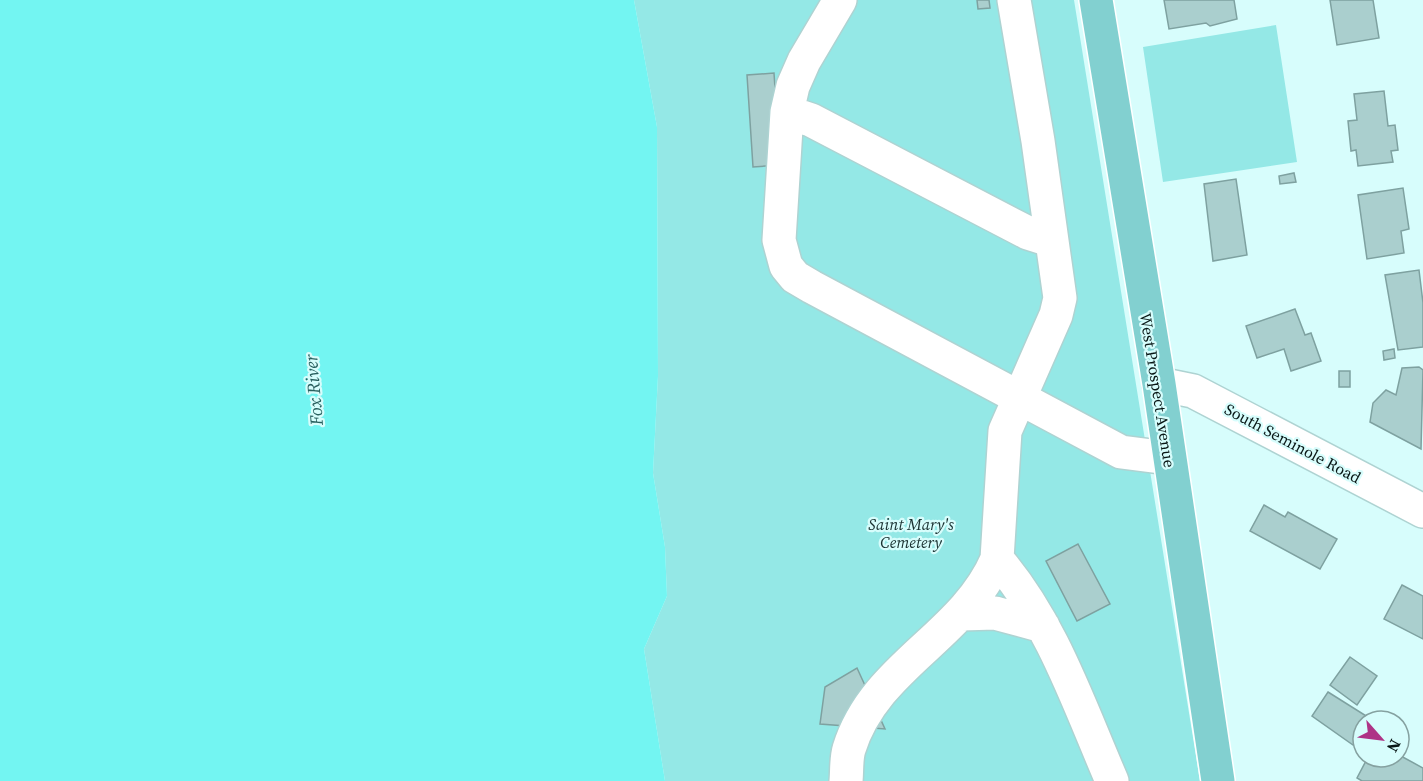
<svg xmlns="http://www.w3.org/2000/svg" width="1423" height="781" viewBox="0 0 1423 781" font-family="'Source Serif 4',serif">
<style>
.green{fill:#94e8e6}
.water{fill:#73f5f2}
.building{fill:#aacfce;stroke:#7ea1a0;stroke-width:1.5}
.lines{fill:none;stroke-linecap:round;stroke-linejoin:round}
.minor-casing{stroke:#aed3d2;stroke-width:36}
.major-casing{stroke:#fff;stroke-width:36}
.minor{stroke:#fff;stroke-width:33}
.major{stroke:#82d0d0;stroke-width:33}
.labels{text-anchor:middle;stroke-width:4.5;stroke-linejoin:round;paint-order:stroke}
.street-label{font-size:16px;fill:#091716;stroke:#d7fdfc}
.park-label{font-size:16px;font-style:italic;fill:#193030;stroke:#d7fdfc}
.water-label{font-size:18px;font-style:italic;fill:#285f5e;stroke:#d7fdfc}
</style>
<rect width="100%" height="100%" fill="#d7fdfc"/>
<path class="green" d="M634,0H1074L1200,781H665L644,649L667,596L665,547L653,473L658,376L657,127Z
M1276,25L1297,162L1163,182L1143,47Z"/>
<path class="water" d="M0,0H634L657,127L658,376L653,473L665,547L667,596L644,649L665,781H0Z"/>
<path class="building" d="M977,0H989L990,8L978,9Z
M1164,0H1234L1237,19L1210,26L1206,23L1169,29Z
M1330,0H1373L1379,38L1337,45Z
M774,73L780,165L753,167L747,75Z
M1384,91L1388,126L1395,125L1398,150L1391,151L1393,162L1358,166L1356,150L1351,151L1348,121L1357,120L1354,94Z
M1294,173L1296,182L1280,184L1279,176Z
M1236,179L1247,255L1213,261L1204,184Z
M1403,188L1409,229L1401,231L1404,253L1367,259L1358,195Z
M1419,270L1423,303V347L1398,350L1385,275Z
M1295,309L1305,335L1311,333L1321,361L1291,371L1284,349L1257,358L1246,326Z
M1394,349L1395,358L1384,360L1383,351Z
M1419,367L1423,370L1421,449L1370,422L1373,403L1386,390L1396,395L1402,368Z
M1339,371H1350V387H1339Z
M1264,505L1285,517L1288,512L1337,539L1320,569L1250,531Z
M1078,544L1110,604L1077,621L1046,561Z
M1402,585L1423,596V639L1384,619Z
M1350,657L1377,676L1357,705L1330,685Z
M857,668L885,729L820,724L825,687Z
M1328,692L1371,719L1363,721V730L1353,745L1312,716Z
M1399,755L1423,768V781H1362L1357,778L1368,757Z"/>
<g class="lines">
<defs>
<path id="minor" d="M840,0L804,61L793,86L787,112L779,240L786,266L795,277L812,287L1121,452L1168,458
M787,112L811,120L1028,233L1050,240
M1159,384L1193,391L1423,511
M997,559C1052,623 1079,705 1112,781
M961,614L995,613L1043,626
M846,781C847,771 846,759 849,749C875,665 963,638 997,559L1005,431L1056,315L1060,298L1038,141L1014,0"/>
<path id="major" d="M1096,0L1159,384L1218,781"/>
</defs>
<use href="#minor" class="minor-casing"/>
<use href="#major" class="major-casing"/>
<use href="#minor" class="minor"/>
<use href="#major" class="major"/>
</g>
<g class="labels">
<g class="street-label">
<text transform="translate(1158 390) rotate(81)" y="6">West Prospect Avenue</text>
<text transform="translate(1293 443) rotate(28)" y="6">South Seminole Road</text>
</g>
<g class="park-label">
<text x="911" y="530">Saint Mary's<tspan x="911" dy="18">Cemetery</tspan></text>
</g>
<g class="water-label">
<text transform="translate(314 390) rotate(-95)" y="6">Fox River</text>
</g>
</g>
<g transform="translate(1381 739) rotate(118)"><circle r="28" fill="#d7fdfc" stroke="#85a1a0" stroke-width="1.5"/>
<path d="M0-4.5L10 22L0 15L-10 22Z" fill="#ae3386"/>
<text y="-9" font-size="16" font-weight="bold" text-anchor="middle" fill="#091716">N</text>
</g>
</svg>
